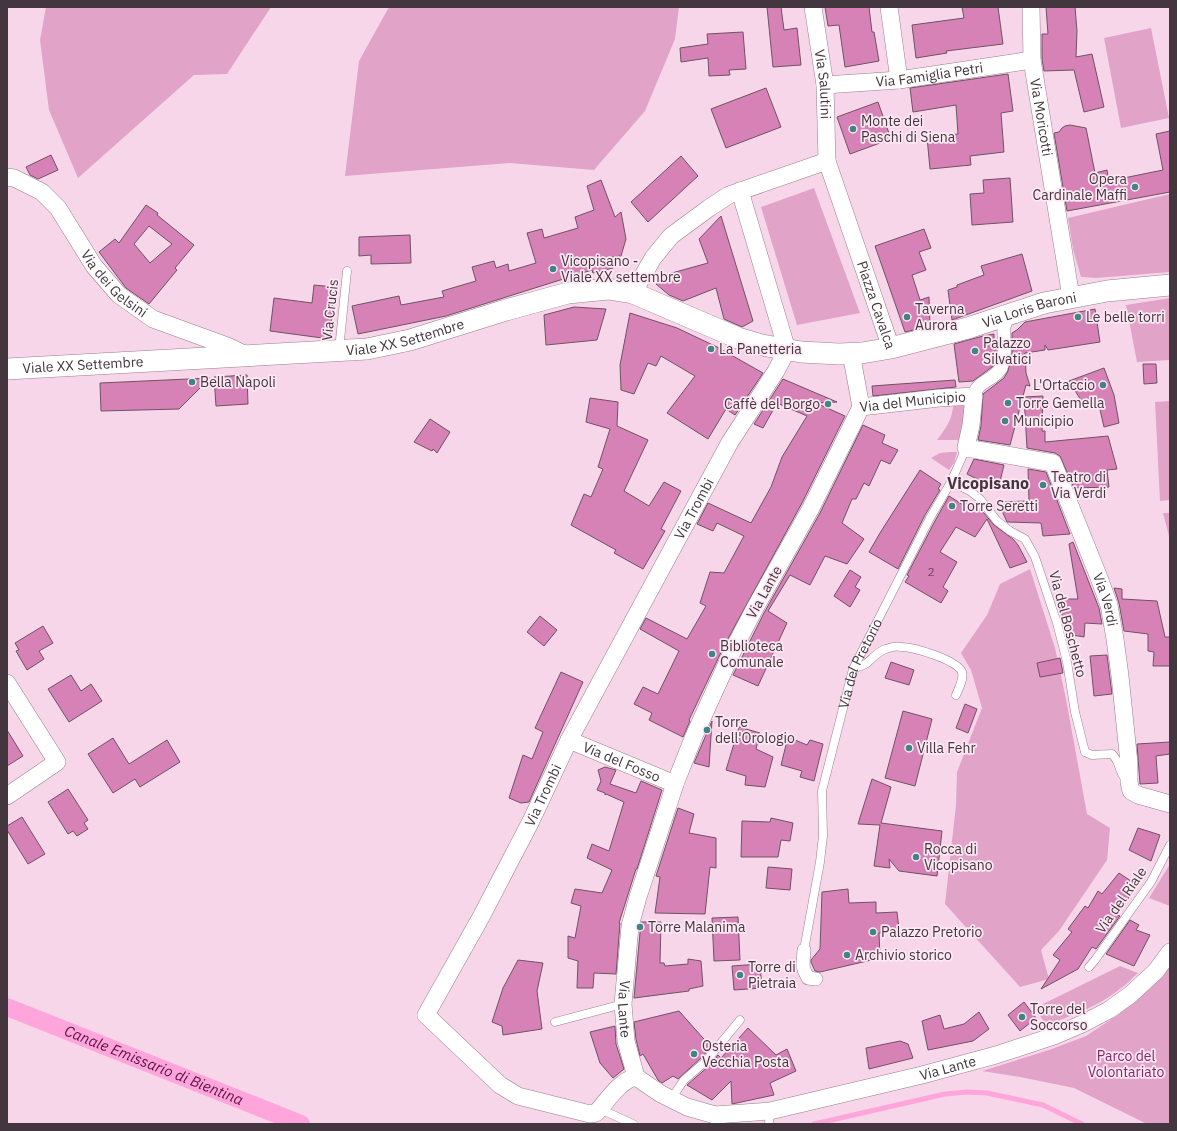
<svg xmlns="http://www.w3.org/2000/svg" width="1177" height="1131" viewBox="0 0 1177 1131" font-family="'IBM Plex Sans',sans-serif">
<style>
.green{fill:#e2a3c9}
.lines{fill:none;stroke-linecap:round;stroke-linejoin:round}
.stream{stroke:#fea5db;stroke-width:5}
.canal{stroke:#fea5db;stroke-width:18}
.building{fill:#d782b7;stroke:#6f5263;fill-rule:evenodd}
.service-casing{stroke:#9b7d8e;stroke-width:9}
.pedestrian-casing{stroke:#9b7d8e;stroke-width:14}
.minor-casing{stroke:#9b7d8e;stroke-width:18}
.tertiary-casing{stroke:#9b7d8e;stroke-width:22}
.service{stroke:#fff;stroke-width:8}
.pedestrian{stroke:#fff;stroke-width:13}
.minor{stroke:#fff;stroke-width:17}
.tertiary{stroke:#fff;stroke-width:21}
.poi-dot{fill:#3f8682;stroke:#fde8f4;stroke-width:1.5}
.labels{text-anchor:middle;stroke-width:3.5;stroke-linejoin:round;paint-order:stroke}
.number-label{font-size:12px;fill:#68495c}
.street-label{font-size:14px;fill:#43363e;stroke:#fde8f4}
.poi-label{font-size:14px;fill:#43363e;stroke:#fde8f4;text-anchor:start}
.park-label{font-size:14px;fill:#872368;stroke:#fde8f4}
.water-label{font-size:15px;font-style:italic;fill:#5d1146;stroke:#fde8f4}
.quarter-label{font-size:16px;font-weight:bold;fill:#43363e;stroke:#fde8f4}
</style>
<rect width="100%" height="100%" fill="#f8d6ea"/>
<path class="green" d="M46,7H271L227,74L194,75L78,178L49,110L40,40Z
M389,7H679L675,39L645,111L594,170L510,163L345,176L359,61Z
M1151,28L1169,118L1121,128L1104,38Z
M814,188L860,313L797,325L761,207Z
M1170,194V272L1096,278L1081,277L1073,249L1068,218Z
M1170,298V360L1137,362L1126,305Z
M955,400L968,403L959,440H937C943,432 950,423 952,413C953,409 953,405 955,400Z
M1170,401V500L1160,501L1155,402Z
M950,452H957L954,463L949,470L931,458L940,453Z
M1163,513H1170V540Z
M1030,569L1055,648L1066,699L1087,814L1110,828L1107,860L1059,931L1041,950L1049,979L1020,987L945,904L956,805L957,772L982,708L971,670L961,653L987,615L1000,584Z
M1170,864V906L1149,898Z
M1120,966L1138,973C1132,978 1127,984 1121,988C1100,1006 1071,1016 1046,1025L1035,1008Z
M1170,967V1124H1147L1074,1088L1020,1077L982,1071L1049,1050L1086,1036L1118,1015L1139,998Z"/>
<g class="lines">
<path class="stream" d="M814,1124L945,1094L967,1092L987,1093L1043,1105L1082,1124"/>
<path class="canal" id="s1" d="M7,1007L301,1124"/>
</g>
<path class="building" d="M767,7H781L784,30L797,28L801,65L773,67Z
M825,7H869L872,32H874L879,61L845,67L839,25L828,26Z
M962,7H998L1003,44L946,51L947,53L916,58L912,25L964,18Z
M1046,7H1075L1077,31L1076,57L1092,54L1104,107L1084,112L1074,70L1044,71L1042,59V34H1048Z
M743,32L746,69L729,70L730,75L709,76L708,58L681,62L680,48L708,44L707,34Z
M1008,74L1013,111L1001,113L1004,152L970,156L971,165L930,169L927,137L958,134L956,105L913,112L910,88Z
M766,88L781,127L726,148L711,109Z
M878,102L891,139L850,154L837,117Z
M1070,125L1086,128L1095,173L1107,170L1109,181L1163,170L1156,134L1170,131V192L1067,211L1054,133L1059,132L1062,128L1065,126Z
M51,155L58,170L38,179L30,175L26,167Z
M681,156L698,176L648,222L631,202Z
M1010,178L1013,222L972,225L970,194L984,193L983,180Z
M601,180L615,217L621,212L626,239L621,256L612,257L613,268L593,273L592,270L446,316L358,334L352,306L399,296L401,305L444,297L442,291L476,281L472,267L494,261L496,268L508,264L509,271L536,263L527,233L542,229L544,238L578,228L575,217L594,210L587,186Z
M146,205L158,213L157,215L194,245L175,268L177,270L149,304L126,288L99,252L115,239L119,243ZM149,226L172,244L150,263L134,244Z
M721,216L753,321L742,327L724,319L716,288L683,301L669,295L656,284L663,282L661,276L708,263L699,239Z
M924,229L931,248L919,252L926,270L912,275L920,300L929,297L930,326L905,332L875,246Z
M410,235L411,263L371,264V255L359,256V237Z
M1022,254L1032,291L952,320L948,290L957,287V285L984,275L981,266Z
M314,285L334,287L330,339L270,331L274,298L312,303Z
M574,307L606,309L597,340L546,345L544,315Z
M1095,309L1100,342L1048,350L1045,345V350L1025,353L1026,373L1030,386L1026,385L1010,445L978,440L981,426L983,394L1004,378L1008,371L1012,354V333L1017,330L1025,322Z
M630,313L677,328L717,347L763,373L735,415L726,409L708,439L667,413L695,376L661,356L656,366L648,363L634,394L621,390L620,365Z
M994,334V343L996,342V353L995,361L992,367L973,381L959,382L954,344L983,336Z
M1143,364H1156L1157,383L1144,384Z
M1104,368L1114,395L1119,423L1104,427L1098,401L1084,405L1069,381Z
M247,375L248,404L216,406L214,377Z
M210,378L179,409L101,411L100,383Z
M783,379L837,402L816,403L845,416L802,503L725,644L689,720L690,721L683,737L649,720L652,713L634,704L643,687L658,694L679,651L640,629L646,618L687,639L706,606L700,603L710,572L724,573L744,536L717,523L713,531L697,524L708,503L751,523L771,487L782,457L807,416L777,403L763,428L754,424Z
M955,380L956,387L873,396L872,386Z
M1043,396L1042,431H1045V442L1108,436L1117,469L1107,470L1109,487L1074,488L1060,456L1055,453L1027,448L1024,397Z
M590,398L618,402L617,426L648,440L624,491L649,506L664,482L681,491L661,529L665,531L643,569L614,553L616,550L571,525L584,494L591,497L603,469L598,467L610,429L586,422Z
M430,419L450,432L437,453L433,449L432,451L414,442Z
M863,425L885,435L882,443L898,450L890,464L881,460L869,486L864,483L856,499H852L842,523L864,539L847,564L825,556L810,585L790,575L768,611L787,623L758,686L733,675L764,613L820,513Z
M974,459L1004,465L998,490L967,474Z
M1028,469L1046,472L1070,534L1043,536L1041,523L1007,522L998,502L1029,501Z
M920,470L941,484L938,489L940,490L925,515L898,569L869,552L880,533Z
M949,496L963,505L966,501L984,513L983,512L994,525L1013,539L1018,545L1027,562L1010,568L987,519L975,537L956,527L940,552L957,562L943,587L948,591L941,603L905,582L909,576L907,575L935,521Z
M1073,542L1099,608L1102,624L1085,623L1084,637L1066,634L1059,599H1078L1069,544Z
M850,570L861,577L855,587L860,590L850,607L834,596Z
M1114,588L1122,589V599L1157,601L1165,637H1170V666H1153L1154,652L1148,651V634L1124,631L1119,603Z
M540,616L557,630L544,646L527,632Z
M43,626L53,643L39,651L44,659L27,670L16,651L19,650L15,643Z
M1107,655L1112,694L1094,696L1090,656Z
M1060,658L1063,673L1040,677L1037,663Z
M891,662L914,670L909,685L885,678Z
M561,672L583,682L529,802L521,803L509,798L523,755L532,759L543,732L535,728Z
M71,675L81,691L91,684L102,701L69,722L48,689Z
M965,704L977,709L968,733L956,728Z
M903,711L932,719L915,786L885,778Z
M712,721L709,767L694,763Z
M739,727L760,733L756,749L773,757L765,787L745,785L746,776L726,770Z
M7,730L23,756L7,766Z
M788,737L807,745L810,740L823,744L814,781L800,777L802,771L781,765Z
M113,738L129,764L167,740L180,762L140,787L135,779L113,793L88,754Z
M1170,742V754L1156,756L1158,783L1140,784L1137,744Z
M605,767L616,770L610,784L636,793L641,781L662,790L637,869H636L619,923H620L616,974L594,973L593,988H577L578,961L568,958V936L575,938L581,906L571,903L575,889L602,893L612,870L587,858L592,844L609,851L624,802L606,794L605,795V793L597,790L601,781L598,770Z
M872,779L891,787L881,823L942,831L937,876L899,871L889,859L890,868L874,866L880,825L858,824Z
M68,789L88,820L84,823L88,829L77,836L73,831L68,834L48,802Z
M678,808L694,814L689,833L716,838V868L710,867L705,914L655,913L660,877L656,876Z
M22,817L45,854L28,864L7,830V826Z
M771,818L793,823L790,841L781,840L778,857H741L742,821L770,822Z
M1138,828L1160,835L1151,861L1129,850Z
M768,867L792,869L790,890L766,888Z
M1119,873L1137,885L1117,915L1120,916L1096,949L1092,947L1078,969L1041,989L1060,960L1053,955L1072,932L1068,929L1085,906L1088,908L1098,891L1102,894Z
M848,889L849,903L876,902V913L897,912L899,929L879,933L880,958L820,972L815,971L811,962V960L820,949L822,892Z
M738,917L740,960L714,961L712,918Z
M1130,920L1139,925L1136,930L1150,935L1134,966L1106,954Z
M641,922H661L660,963H664L665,966L688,964V959L701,961L703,986L689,989V991L634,998Z
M518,960L543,963L537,991L542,1029L503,1035L502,1026L492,1022L503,988Z
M760,964L762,988L734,990L732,966Z
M1024,1002L1036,1018L1020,1031L1008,1015Z
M679,1011L711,1047L702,1057L678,1079L673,1076L662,1083L658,1080L643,1054L640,1056L636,1039L634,1022Z
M979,1012L989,1029L973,1041L928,1050L922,1021L940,1015L944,1029L964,1024Z
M615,1026L616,1044L624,1069L613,1078L600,1063L590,1032Z
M748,1028L776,1055L787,1049L796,1071L770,1083L774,1095L732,1104L731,1081L712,1100L687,1085L710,1065L718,1055L721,1058Z
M900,1041L908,1044L913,1058L869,1069L866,1048Z"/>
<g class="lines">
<defs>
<g id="service">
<path d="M339,350L347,271"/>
<path d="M951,482L970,491L980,499L997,521L1010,531L1025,539L1035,557L1057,623L1067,662L1075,712L1085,752L1092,755L1112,754C1121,763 1118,771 1125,778"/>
<path d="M853,669C857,667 863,666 867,663C873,658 878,651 886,649C891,647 897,646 901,647C914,647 957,660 962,672C964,679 959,688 956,695"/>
<path id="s2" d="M804,950L820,862L823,836L822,791L853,669L930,518L951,482L966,448"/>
<path d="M1089,967L1095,960L1151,882L1170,845"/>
<path d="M555,1022L623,1004"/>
<path d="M671,1099L684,1080L706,1061L740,1020"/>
<path d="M600,1109L633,1124"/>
<path d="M769,1124L770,1111"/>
</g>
<path id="pedestrian" d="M974,396C976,381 995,380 1001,368C1007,355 1003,341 1004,327C1005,323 1006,319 1008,315
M804,950L803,965L804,970L808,978L816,979"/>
<g id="minor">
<path id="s3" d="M813,7L825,85L827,161L891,348"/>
<path d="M889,7L899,80"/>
<path id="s4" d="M1031,7L1032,60L1071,297"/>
<path id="s5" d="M825,85L899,80L1032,60"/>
<path id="s6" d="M7,177L14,178L42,192L58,208L94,266L119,295L153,319L227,346L248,356"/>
<path d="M633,293L653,258L671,236L709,208L729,195L827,161"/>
<path d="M851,353L861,407"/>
<path id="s7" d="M861,407L811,508L755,608L734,648L694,736L675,784L638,897L630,926L623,1004L626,1041L636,1077L661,1094L687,1107L715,1115L770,1111L922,1075L996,1055L1054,1036L1082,1024L1109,1010L1130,995L1156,971L1170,952"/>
<path id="s8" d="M861,407L939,398L974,396L971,425L966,448L1053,463L1098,575L1109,605L1115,639L1120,676L1129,763V782L1131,791L1138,795L1170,804"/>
<path d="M7,683L57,762L7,796"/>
<path id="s9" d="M569,740L675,784"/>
<path id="s10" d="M636,1077C620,1080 607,1101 596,1113L590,1114L518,1096L500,1085L426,1015L481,917L531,821L569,740L698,501L730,442L776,371L787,350L740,191"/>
</g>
<g id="tertiary">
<path id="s11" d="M7,369L367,349L410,340L506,310L568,293L608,289L633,293L738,338L762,345L801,352L839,354L862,353L891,348L968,328L1044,303L1107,291L1170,285"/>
</g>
</defs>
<use href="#service" class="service-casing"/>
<use href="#pedestrian" class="pedestrian-casing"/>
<use href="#minor" class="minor-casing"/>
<use href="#tertiary" class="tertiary-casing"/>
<use href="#service" class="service"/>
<use href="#pedestrian" class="pedestrian"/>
<use href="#minor" class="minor"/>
<use href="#tertiary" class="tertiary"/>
</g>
<g class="poi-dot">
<circle cx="853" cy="129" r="4"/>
<circle cx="1135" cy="187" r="4"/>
<circle cx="553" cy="269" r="4"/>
<circle cx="907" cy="317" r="4"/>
<circle cx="1078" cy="317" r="4"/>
<circle cx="711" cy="349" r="4"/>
<circle cx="975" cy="351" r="4"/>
<circle cx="192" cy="382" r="4"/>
<circle cx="1103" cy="385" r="4"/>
<circle cx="1008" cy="403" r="4"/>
<circle cx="828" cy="404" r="4"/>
<circle cx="1005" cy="421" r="4"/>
<circle cx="1043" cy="485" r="4"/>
<circle cx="952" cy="506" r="4"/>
<circle cx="712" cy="654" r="4"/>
<circle cx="707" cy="730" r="4"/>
<circle cx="909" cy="748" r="4"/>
<circle cx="916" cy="857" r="4"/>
<circle cx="640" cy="927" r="4"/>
<circle cx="873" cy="932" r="4"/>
<circle cx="847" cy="955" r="4"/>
<circle cx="740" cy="975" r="4"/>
<circle cx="1022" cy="1017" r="4"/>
<circle cx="694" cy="1054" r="4"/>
</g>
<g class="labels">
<g class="number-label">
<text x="931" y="576">2</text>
</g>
<g class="street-label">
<text dy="5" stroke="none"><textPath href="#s5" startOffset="105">Via Famiglia Petri</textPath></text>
<text dy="5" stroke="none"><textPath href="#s3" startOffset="78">Via Salutini</textPath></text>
<text dy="5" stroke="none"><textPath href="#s4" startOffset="111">Via Moricotti</textPath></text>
<text dy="5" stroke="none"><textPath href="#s6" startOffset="156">Via dei Gelsini</textPath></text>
<text dy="5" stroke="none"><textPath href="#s3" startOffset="307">Piazza Cavalca</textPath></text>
<text transform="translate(330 310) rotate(-84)" y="5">Via Crucis</text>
<text dy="5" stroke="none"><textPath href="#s11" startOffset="1048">Via Loris Baroni</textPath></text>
<text dy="5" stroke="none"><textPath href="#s11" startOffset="400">Viale XX Settembre</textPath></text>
<text dy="5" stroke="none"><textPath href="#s11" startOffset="76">Viale XX Settembre</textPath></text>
<text dy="5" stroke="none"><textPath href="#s8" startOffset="52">Via del Municipio</textPath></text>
<text dy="5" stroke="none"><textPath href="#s10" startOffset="831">Via Trombi</textPath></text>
<text transform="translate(764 592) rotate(-61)" y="5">Via Lante</text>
<text dy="5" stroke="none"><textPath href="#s8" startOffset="401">Via Verdi</textPath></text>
<text transform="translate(1068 624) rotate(75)" y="5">Via del Boschetto</text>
<text dy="5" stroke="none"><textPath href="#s2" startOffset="294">Via del Pretorio</textPath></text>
<text dy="5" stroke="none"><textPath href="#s9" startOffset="57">Via del Fosso</textPath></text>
<text dy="5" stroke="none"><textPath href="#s10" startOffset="507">Via Trombi</textPath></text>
<text transform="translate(1121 900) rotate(-55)" y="5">Via del Riale</text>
<text dy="5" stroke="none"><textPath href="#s7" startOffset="653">Via Lante</textPath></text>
<text dy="5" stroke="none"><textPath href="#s7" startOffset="1049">Via Lante</textPath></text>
</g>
<g class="poi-label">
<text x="861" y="126">Monte dei<tspan x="861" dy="16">Paschi di Siena</tspan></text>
<text x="1127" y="184" text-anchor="end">Opera<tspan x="1127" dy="16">Cardinale Maffi</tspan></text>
<text x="561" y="266">Vicopisano -<tspan x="561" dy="16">Viale XX settembre</tspan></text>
<text x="915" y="314">Taverna<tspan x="915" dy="16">Aurora</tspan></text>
<text x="1086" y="322">Le belle torri</text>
<text x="983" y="348">Palazzo<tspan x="983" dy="16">Silvatici</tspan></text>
<text x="719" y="354">La Panetteria</text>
<text x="200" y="387">Bella Napoli</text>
<text x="1095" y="390" text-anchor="end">L'Ortaccio</text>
<text x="1016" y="408">Torre Gemella</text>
<text x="820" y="409" text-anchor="end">Caffè del Borgo</text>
<text x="1013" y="426">Municipio</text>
<text x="1051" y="482">Teatro di<tspan x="1051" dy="16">Via Verdi</tspan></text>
<text x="960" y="511">Torre Seretti</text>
<text x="720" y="651">Biblioteca<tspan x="720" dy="16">Comunale</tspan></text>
<text x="715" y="727">Torre<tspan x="715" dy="16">dell'Orologio</tspan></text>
<text x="917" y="753">Villa Fehr</text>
<text x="924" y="854">Rocca di<tspan x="924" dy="16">Vicopisano</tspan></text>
<text x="648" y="932">Torre Malanima</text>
<text x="881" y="937">Palazzo Pretorio</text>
<text x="855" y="960">Archivio storico</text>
<text x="748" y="972">Torre di<tspan x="748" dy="16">Pietraia</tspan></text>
<text x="1030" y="1014">Torre del<tspan x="1030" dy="16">Soccorso</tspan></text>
<text x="702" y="1051">Osteria<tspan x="702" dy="16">Vecchia Posta</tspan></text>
</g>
<g class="park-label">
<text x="1126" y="1061">Parco del<tspan x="1126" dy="16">Volontariato</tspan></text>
</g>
<g class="water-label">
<text dy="5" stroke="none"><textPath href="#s1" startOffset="158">Canale Emissario di Bientina</textPath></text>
</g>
<g class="quarter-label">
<text x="988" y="489">Vicopisano</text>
</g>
</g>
<rect width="1177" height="1131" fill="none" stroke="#43363e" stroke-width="16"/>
</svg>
